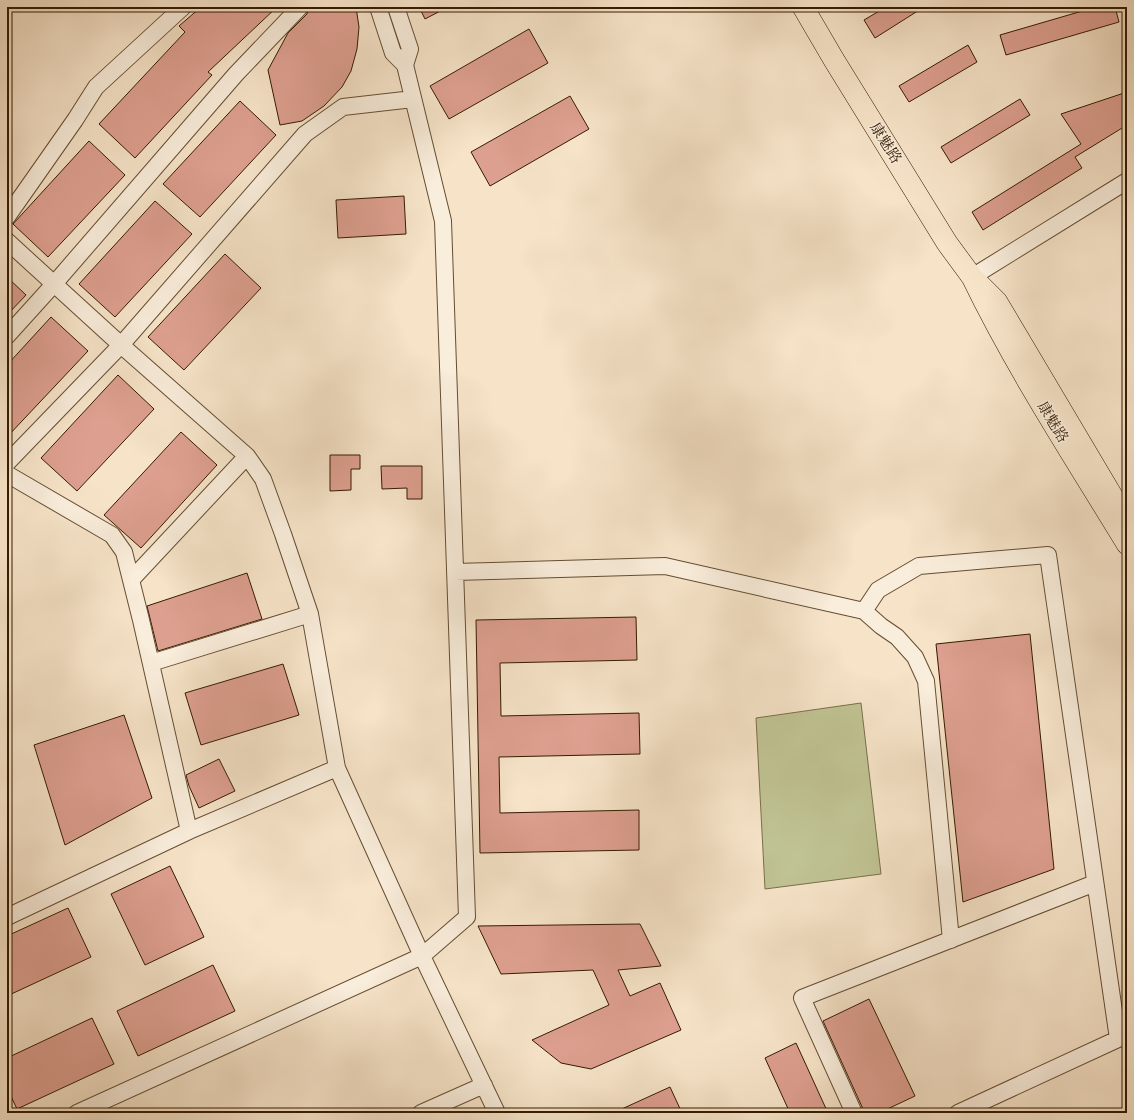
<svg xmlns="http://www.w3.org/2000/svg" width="1134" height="1120" viewBox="0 0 1134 1120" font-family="'Libre Bodoni','Noto Serif SC',serif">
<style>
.green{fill:#c0c394;stroke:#7a6f4a}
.building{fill:#dd9f8f;stroke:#351b00}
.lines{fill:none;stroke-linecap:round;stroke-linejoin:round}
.minor-casing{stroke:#654d32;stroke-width:18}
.major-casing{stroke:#351b00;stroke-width:22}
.minor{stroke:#f9eddb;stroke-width:16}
.major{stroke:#f6e3c8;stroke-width:21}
.labels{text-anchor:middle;stroke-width:3;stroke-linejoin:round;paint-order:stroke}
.street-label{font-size:15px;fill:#351b00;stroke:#f9eddb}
</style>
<rect width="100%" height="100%" fill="#f6e3c8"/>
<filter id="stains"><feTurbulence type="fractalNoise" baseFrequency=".005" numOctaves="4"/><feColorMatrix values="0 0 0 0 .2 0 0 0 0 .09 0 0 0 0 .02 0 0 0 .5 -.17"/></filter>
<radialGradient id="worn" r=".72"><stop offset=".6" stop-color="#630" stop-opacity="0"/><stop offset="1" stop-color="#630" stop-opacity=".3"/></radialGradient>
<path class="green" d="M861,703L881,874L765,889L756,718Z"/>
<path class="building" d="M201,7H277L208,72L212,75L135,158L99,124L185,32L179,26Z
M313,7H356L359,27L357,49L351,71L342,87L324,106L302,121L280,125L268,70L288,33L307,14L309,9Z
M419,7H448L425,19Z
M886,7H924L875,38L864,20Z
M1096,7H1115L1119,22L1006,55L1000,35Z
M529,29L548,63L449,119L430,86Z
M968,45L977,62L909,102L899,86Z
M1127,92V125L1075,157L1082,168L983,230L972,212L1081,144L1061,114Z
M570,96L589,129L490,186L471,152Z
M1020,99L1030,115L951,163L941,147Z
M240,101L276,135L200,217L163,184Z
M89,141L125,175L48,257L13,224Z
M404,196L406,234L338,238L336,200Z
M155,201L192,234L115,317L79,284Z
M225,254L261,288L184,370L148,337Z
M7,277L26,295L7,315Z
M51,317L88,351L7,437V365Z
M118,375L154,409L77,491L41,458Z
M181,432L217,465L141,548L104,515Z
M330,455H360V469H351V490L330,491Z
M381,466H422V499H407V488L382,489Z
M247,573L262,619L158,651L147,606Z
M636,617L637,660L500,663L501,716L639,713L640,754L499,757L500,813L639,810V850L480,853L476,620Z
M1030,634L1054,869L963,902L936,644Z
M283,664L299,715L201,745L185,693Z
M124,715L152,798L65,845L34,745Z
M219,759L235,791L199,808L189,786L186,775Z
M170,866L204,937L145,965L111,894Z
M68,908L91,957L7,996V936Z
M640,924L661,966L618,970L630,996L660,983L681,1030L591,1069L561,1063L532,1040L609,1005L593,970L501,974L478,926Z
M213,965L235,1011L138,1056L117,1011Z
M869,999L915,1096L879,1113H863V1109L823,1021Z
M92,1018L114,1064L17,1109L7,1088V1058Z
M796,1043L828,1113H790L765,1058Z
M670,1087L682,1113H613Z"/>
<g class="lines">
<defs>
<path id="minor" d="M396,7L410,49L405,65
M7,217L75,120L96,87L183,7
M7,241L121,345L247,456L263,479L283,534L310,614L337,768L422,956L497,1113
M972,277L1127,181
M7,336L54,284L236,74L300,7
M7,463L121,345L305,134L343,107L413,99
M7,474L112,535L124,552L141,620L189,831
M455,572L665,566L864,611L881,626L897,637L915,657L926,681L951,940
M131,580L247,456
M864,611L878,590L919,566L1048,555L1118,1039L958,1113
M151,663L310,614
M7,917L189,831L337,768
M77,1113L422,956L467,917L443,221L405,65L393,53L378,7
M421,1113L484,1085
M854,1113L802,998L1095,883"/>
<path id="major" d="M803,7L834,60L947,243L972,277
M1127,521L997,302L972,277C1017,370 1074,457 1127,544"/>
</defs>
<use href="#minor" class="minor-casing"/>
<use href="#major" class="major-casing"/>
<use href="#minor" class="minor"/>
<use href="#major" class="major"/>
</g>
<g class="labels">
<g class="street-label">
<text transform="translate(886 143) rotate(58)" y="5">康魅路</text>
<text transform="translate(1053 422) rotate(59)" y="5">康魅路</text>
</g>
</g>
<rect width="1134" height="1120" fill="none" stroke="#f6e3c8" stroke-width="24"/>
<rect x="8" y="8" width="1118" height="1104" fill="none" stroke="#351b00" stroke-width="2"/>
<rect x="12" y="12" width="1110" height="1096" fill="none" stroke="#351b00"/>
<rect width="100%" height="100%" filter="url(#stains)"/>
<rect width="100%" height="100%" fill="url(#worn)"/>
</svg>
